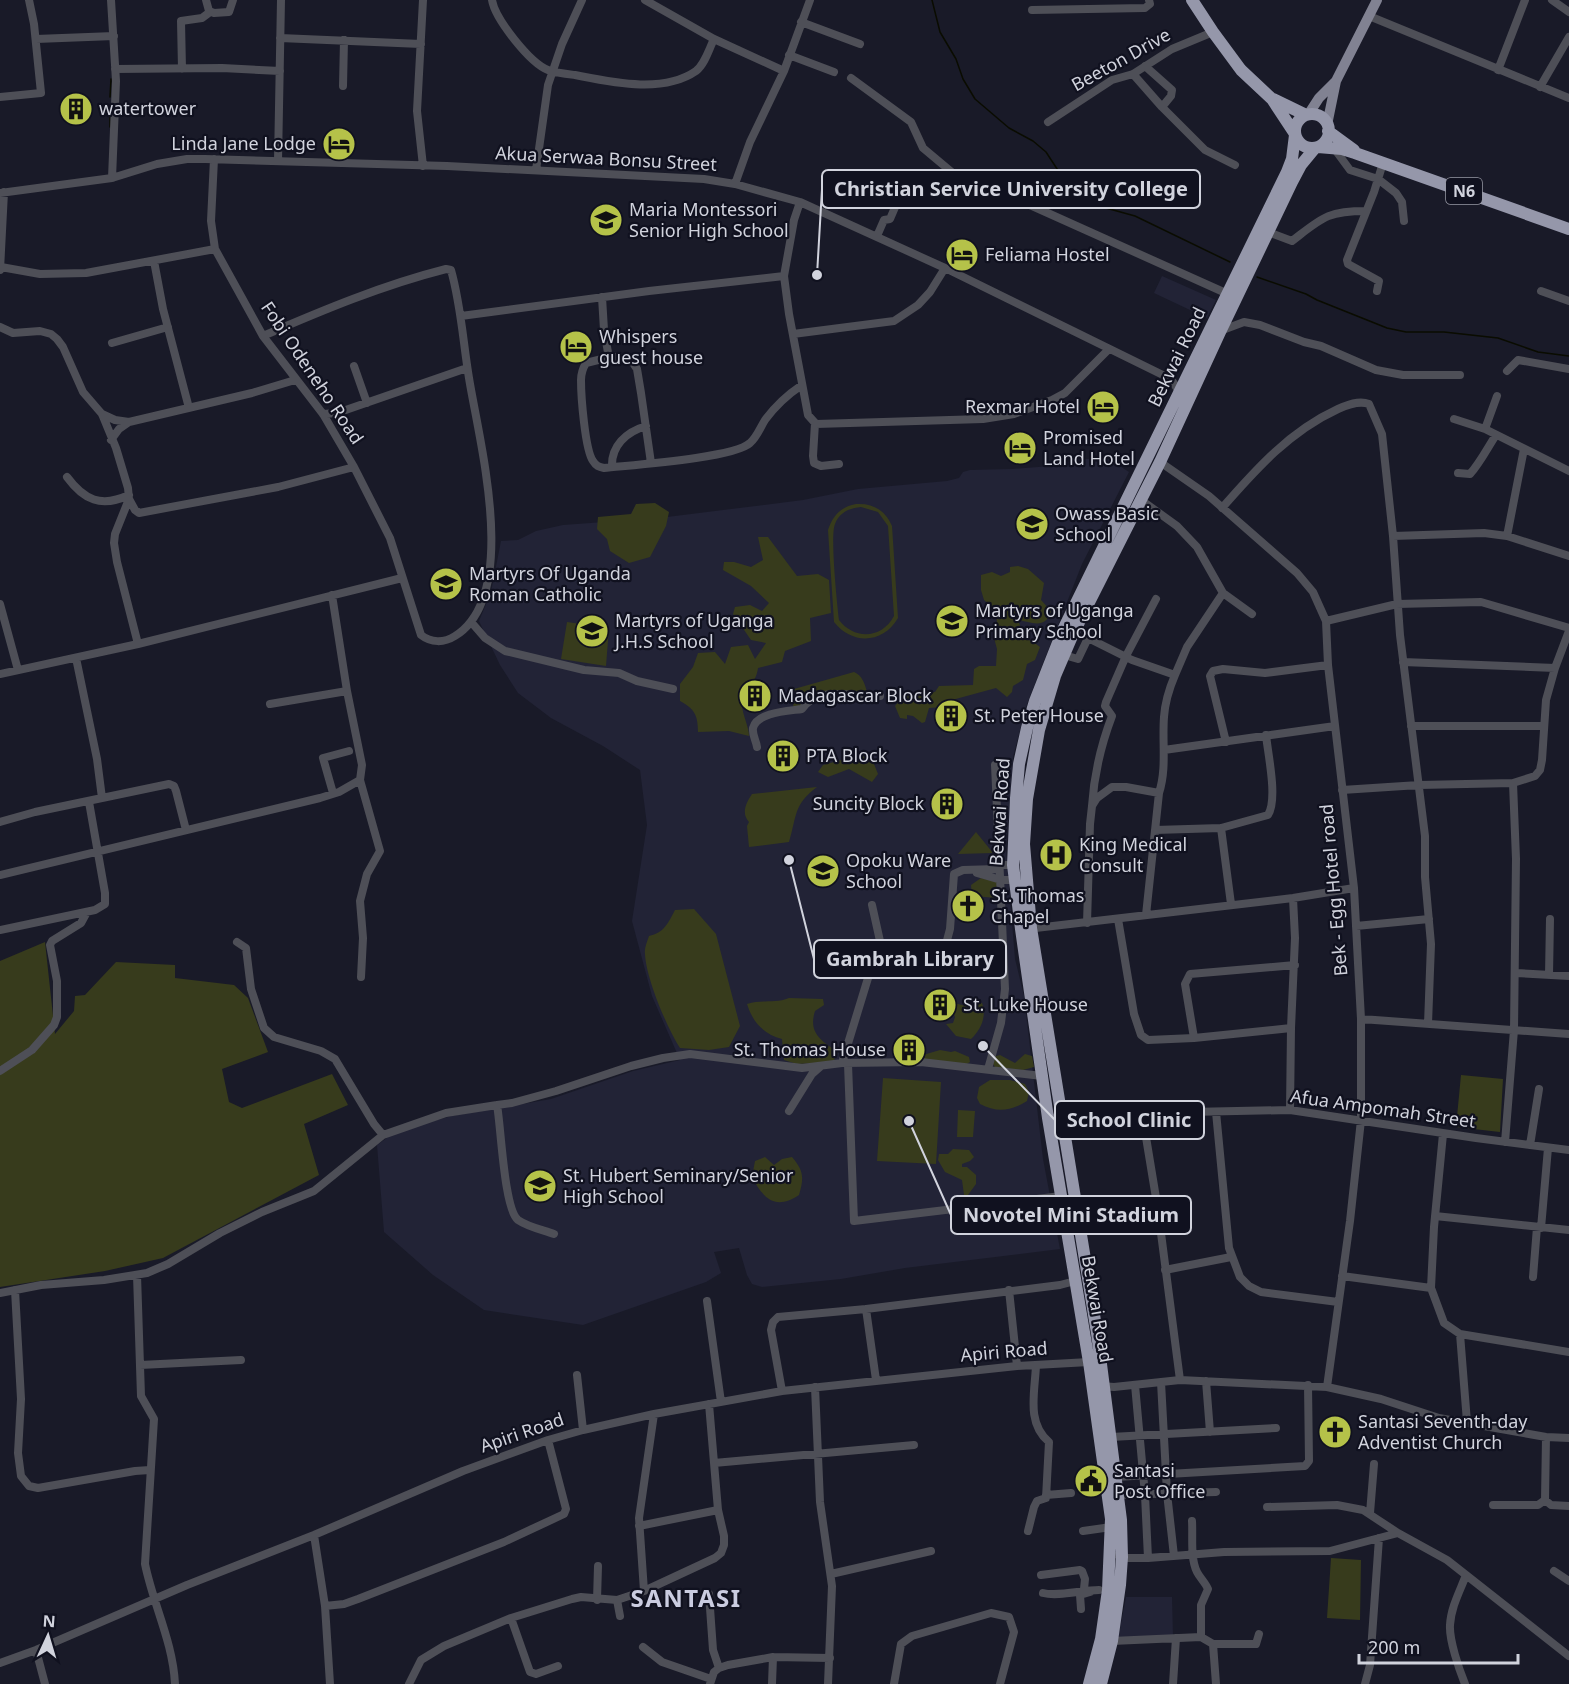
<svg xmlns="http://www.w3.org/2000/svg" width="1569" height="1684" viewBox="0 0 1569 1684" font-family="'Noto Sans',sans-serif">
<style>
.built{fill:#222336}
.green{fill:#373b1c;fill-rule:evenodd}
.lines{fill:none;stroke-linecap:round;stroke-linejoin:round}
.stream{stroke:#0a0c00;stroke-width:1.5}
.minor{stroke:#4e4f57;stroke-width:8}
.major{stroke:#818292;stroke-width:10}
.highway{stroke:#9597aa;stroke-width:12}
.labels{text-anchor:middle;stroke-width:4.5;stroke-linejoin:round;paint-order:stroke}
.shield{fill:#10111f;stroke:#9799a4;stroke-width:1.5}
.shield-label{font-size:16px;font-weight:bold;fill:#d1d3dd}
.street-label{font-size:18px;fill:#d1d3dd;stroke:#10111f}
.poi-label{font-size:18px;fill:#d1d3dd;stroke:#10111f;text-anchor:start}
.district-label{font-size:24px;font-weight:bold;letter-spacing:1.5px;fill:#cacce0;stroke:#10111f}
.leader{fill:none;stroke:#d1d3dd;stroke-width:2}
.callout-dot{fill:#d1d3dd;stroke:#10111f;stroke-width:2}
.callout{fill:#10111f;stroke:#d1d3dd;stroke-width:2}
.callout-label{font-size:20px;text-anchor:middle;font-weight:bold;fill:#d1d3dd}
</style>
<rect width="100%" height="100%" fill="#191a28"/>
<path class="built" d="M1162,276L1216,300L1207,318L1154,293Z
M1080,459H1109L1129,472L1082,564L1027,704L1013,757L1006,849L1015,959L1024,996L1043,1159L1060,1249L905,1268L841,1279L762,1287L752,1284L747,1275L739,1248L714,1252L721,1273L706,1282L583,1325L484,1310L433,1275L384,1232L377,1145L398,1130L452,1116L551,1099L633,1071L680,1060L652,996L632,921L647,825L640,770L603,746L551,718L518,693L500,665L479,621L491,592L501,541L518,540L536,531L563,525L659,518L803,500L858,489L947,481L959,478L963,472L970,470L1012,469L1051,466Z
M1126,1597H1172L1173,1637L1118,1639Z"/>
<path class="green" d="M655,503L669,512L666,526L650,557L629,563L610,551L607,539L597,529L598,517L631,514L636,504Z
M856,504C873,503 885,510 892,526L898,618C883,644 852,645 834,622L828,530C833,515 841,507 856,504ZM861,507L878,512L888,526L894,616C882,639 854,640 839,620C837,603 830,535 835,524C839,513 849,508 861,507Z
M758,537H768L797,576L818,574L829,580L831,613L810,618L811,641L785,651L782,662L758,668C756,684 747,685 743,698C739,710 749,724 749,736L729,731L698,732C698,716 695,709 680,701V684L693,667L698,653L715,652L725,664L731,647L748,645L755,659L766,643L751,640L733,614L735,607L750,605L762,611L769,603L751,586L723,570L724,562H734L751,567L763,560Z
M1018,566L1028,569L1044,583L1041,600L1051,611C1046,630 1031,622 1018,620L1021,628L1015,637L1032,641L1040,647L1035,660L1027,664L1023,680L1013,686L1012,692L1007,697L996,688L952,700C947,709 939,707 929,708L925,722L922,723L913,716L907,715V719L900,718L895,706L903,696L935,692L939,686L973,685L974,669L979,666H996L997,649L994,638L997,620L992,614L990,605L984,600L981,590V575L992,572L1001,576L1010,572V567Z
M567,622L609,628L606,666L561,659Z
M854,672C862,675 865,684 867,692L856,695L842,693L800,707L793,706L795,699L794,689Z
M859,755L872,759L878,774L872,782L849,769L828,777L818,772L823,765Z
M817,787C793,805 797,816 789,842L749,847L747,826L749,822C741,813 746,803 752,794Z
M976,832L993,853L958,854Z
M981,878L997,882V898L972,896L971,885Z
M694,909L716,934L740,1026L729,1047L709,1050L680,1048C667,1028 646,978 645,954C644,949 647,942 649,936C664,933 668,923 675,910Z
M45,942L55,1034L74,1011L75,996L85,995L116,962L175,965V978L234,985L248,998L268,1052L222,1069L229,1102L242,1108L332,1074L348,1105L304,1124L319,1175L163,1258L105,1271L0,1287V961Z
M789,998L823,999L824,1005L815,1011C808,1033 821,1041 838,1052L833,1062L797,1064L784,1060L782,1039C764,1034 753,1023 747,1004C762,999 774,1004 789,998Z
M954,1003L970,1007L982,1003C987,1016 981,1030 971,1039L956,1036L946,1024L953,1023L955,1017L953,1012L955,1011Z
M940,1050L951,1052L955,1051L969,1057L970,1062L965,1065L923,1059V1055Z
M1025,1054L1032,1056L1034,1067L1023,1070L995,1067L989,1058L1000,1055L1015,1063Z
M1461,1075L1503,1079L1500,1132L1456,1127Z
M883,1078L941,1082L936,1164L877,1161Z
M990,1080H1010L1025,1084L1029,1092L1027,1101C1011,1111 997,1113 980,1104L977,1098L979,1087Z
M958,1110L975,1111L973,1137H957Z
M953,1149L969,1150L974,1157L970,1161L962,1164V1167H967L976,1175V1184L968,1195H964L962,1180L945,1172L938,1160L939,1154H948Z
M765,1157L774,1165L782,1159L792,1157C804,1171 804,1178 799,1195C775,1211 763,1198 752,1177L755,1161Z
M1331,1558L1361,1560L1360,1620L1327,1618Z"/>
<g class="lines">
<path class="stream" d="M932,0L940,32L956,59L963,79L975,99L1009,128L1033,141L1046,152L1063,178L1106,208L1135,216L1230,262
M110,97L111,79
M110,127V110
M1257,277L1306,294L1317,300L1387,328L1406,332H1444L1498,338L1538,352L1569,356"/>
<path class="minor" d="M111,0L116,81L112,178
M206,0L209,11L214,13L229,12L233,0
M423,0L417,111L423,166
M492,0C495,19 530,63 548,70C556,73 566,74 575,75C611,82 663,94 696,71C705,64 709,49 714,39
M645,0L714,39L784,71
M1552,0L1569,12
M1032,10L1145,8L1150,4L1149,0
M1369,16L1569,98
M801,22L860,44
M280,38L421,44
M36,39L114,36
M789,55L834,72
M1145,66L1172,90L1171,96L1162,107
M115,69L222,68L280,71
M182,69L181,21L202,18L210,12
M1498,70L1525,0
M1133,74L1162,107L1205,150L1235,165
M851,78L911,122L923,148L960,179L1021,201L1228,294
M343,86L344,40
M1540,87L1569,37
M0,97L41,93L34,24L29,0
M1048,122L1112,80L1133,74L1172,49L1213,32
M1336,151L1350,170L1378,179L1396,193L1402,202L1404,221
M214,159L211,221L215,249L263,336L323,414L354,467L390,538L421,635C431,643 444,643 455,636C521,595 479,441 469,378C463,342 461,305 451,270L446,269C383,285 323,310 263,336
M278,161L281,0
M536,170L548,85L562,44L582,0
M735,184L750,142L784,71L810,0
M0,193L112,178L157,164L187,159H205L447,166L704,179L735,184L800,202L945,268L1171,379L1180,393
M800,202L794,220L784,276L789,314L808,415L816,424L983,419L1014,414L1052,400L1065,393L1109,349
M1268,232L1292,241C1322,218 1327,211 1366,211
M877,236L884,220L890,219L899,198
M154,261L163,309L189,408
M1,267L40,274L86,273L215,249
M0,270L4,192
M1377,291L1379,281L1348,264L1347,260L1374,192L1383,163
M1541,291L1569,301
M602,297L604,330L609,358
M461,316L649,291L784,276
M0,327L13,333L40,331L51,334L57,339L63,347L83,392L102,414L116,448L128,488L129,499L115,534L114,543L117,562L138,644
M1220,331L1244,322L1260,325L1304,342L1321,346L1376,370L1403,375H1460
M793,334L894,321L918,305L930,292L945,268
M112,343L168,327
M354,366L367,403
M1507,371L1518,360L1569,369
M102,414L115,420L129,422
M323,414L337,413L467,368
M1454,419L1485,429L1569,471
M815,423L813,456L814,463L821,466L839,464
M1485,429L1497,396
M111,440L119,429L129,422L252,393L295,380
M1160,462L1209,496L1297,573L1313,592L1326,621L1328,665L1354,888L1361,1019V1120L1350,1221L1327,1387
M651,463L641,393L637,369L633,363L625,358L610,357L586,363C583,368 581,374 581,380C581,396 585,450 593,461C596,466 599,467 604,468C631,465 734,458 750,443C757,437 760,428 765,420C776,405 787,395 802,385
M612,467C611,446 626,432 646,426
M1458,473L1470,474C1480,463 1488,447 1496,435
M67,477C84,500 101,508 129,495
M129,499L135,510L139,513L278,487L354,467
M1141,500L1177,526L1197,547L1223,593L1252,614
M1222,508C1256,469 1290,431 1338,409C1347,405 1359,400 1369,404L1382,434L1393,536L1400,635L1425,836V877L1431,944L1428,1024
M1393,536L1484,533L1507,536L1569,556
M1507,536L1524,449
M0,604L18,670
M1326,621L1397,604L1481,602L1569,628
M472,623L485,638L505,651L584,670L619,673L637,681L673,689
M1064,655L1078,659L1088,638L1132,660L1175,675C1169,689 1165,702 1164,717C1162,743 1167,768 1159,793L1146,915
M76,658L97,759L102,798
M1403,662L1555,668
M0,674L138,644L402,578
M1175,675L1187,647L1223,593
M270,704L347,691
M1411,726H1544
M1226,742L1210,676L1213,671L1223,669L1265,673L1328,665
M757,747C756,740 752,735 753,728C757,712 789,711 802,709C820,684 854,698 880,696
M1164,750L1335,726
M360,780L380,851L367,874L360,901L363,938L361,977
M1342,790L1419,785L1513,783L1535,776L1540,770L1542,760L1546,700L1555,668L1569,631
M333,793L323,758L349,751
M1092,806C1094,775 1101,745 1112,716L1105,706L1106,702L1126,656L1156,599
M0,822L35,812L169,784L174,786L176,791L186,830
M1221,828L1231,904
M1155,830L1221,828L1268,815C1278,799 1268,755 1266,735
M977,873L1001,880H1014
M0,875L320,798L339,792L360,780L362,765L347,691L332,595
M872,905L880,941L878,951
M1118,919L1134,1014L1141,1035L1148,1040L1194,1038L1291,1028
M1087,923L1090,824L1092,806L1097,798L1112,787H1126L1159,793
M1356,926L1429,919
M1027,929L1293,898L1354,888
M0,930L95,910L105,904V893L89,802
M237,942L246,948L251,989L264,1028L274,1037L321,1051L335,1059L374,1124L383,1135L446,1113L497,1105
M926,952L943,965
M1516,973L1569,976
M1549,975L1550,919
M1361,1019L1569,1034
M1194,1038L1185,984L1190,974L1295,965
M842,1063L876,952H926L946,944L950,929L954,874L963,870L997,869L1000,865H1013
M848,1064L854,1221L1061,1196
M988,1069L1001,1023L1005,989L995,765
M0,1071L32,1050L54,1025L57,1017V981L50,945L52,941L81,923L87,912
M1290,1110L1291,1028L1295,938L1293,898
M789,1111L812,1074L820,1067
M1216,1112L1229,1248L1240,1277L1249,1286L1261,1292L1338,1302
M1142,1113L1158,1210L1180,1380
M1048,1118L1142,1113L1290,1110L1476,1138L1569,1150
M1443,1134L1434,1227L1431,1288L1444,1323L1460,1334L1467,1422
M1505,1142L1514,1030L1516,859L1513,783
M1530,1145L1539,1089
M1435,1216L1569,1230
M1541,1228L1548,1148
M554,1234C543,1230 528,1227 518,1220C504,1209 501,1126 497,1105L512,1103L556,1091L631,1066L663,1058L690,1054L802,1068L842,1063L921,1062L1042,1076
M1165,1270L1231,1257
M137,1275L141,1396L154,1419L145,1564C153,1604 173,1642 175,1684
M1342,1276L1431,1288
M1533,1277L1537,1227
M15,1290L21,1399L18,1453L21,1476L29,1486L38,1488L135,1471L150,1470
M1009,1290L1017,1366
M0,1293L41,1285L104,1280L147,1273L168,1264L220,1233L262,1212L314,1191L383,1135
M707,1301L721,1402
M866,1309L876,1380
M1460,1334L1569,1352
M140,1365L241,1360
M577,1375L583,1430
M1206,1381L1210,1432
M1161,1382L1167,1493L1174,1556
M1135,1385L1145,1495L1148,1558
M1101,1386L1114,1387L1180,1380L1327,1387L1381,1399L1439,1418L1546,1437L1569,1438
M815,1387L820,1502L832,1586L828,1684
M782,1391L771,1330L773,1322L778,1317L866,1309L1060,1285L1075,1281
M1111,1437L1276,1428
M714,1463L914,1445
M1116,1477L1305,1466L1309,1461L1308,1385
M1046,1495L1071,1493
M1118,1495L1216,1492
M1545,1500L1546,1437
M1493,1505H1538L1545,1500L1551,1505L1569,1506
M1267,1507L1337,1505L1363,1510L1398,1533
M1370,1513L1374,1464
M1192,1521C1193,1536 1190,1558 1197,1572C1200,1578 1205,1582 1208,1589L1201,1605V1637
M639,1526L718,1510
M1028,1531L1034,1507L1037,1501L1046,1498L1049,1442C1026,1423 1035,1392 1036,1365
M1083,1531L1111,1527
M314,1535L325,1606L330,1684
M1118,1555L1127,1558H1148L1224,1552L1330,1551L1398,1533L1447,1560L1569,1656
M1554,1571L1569,1581
M831,1574L931,1551
M1041,1575L1080,1570L1082,1571L1085,1579L1084,1589
M644,1591L639,1518L654,1414
M1043,1593C1058,1597 1082,1590 1099,1590
M709,1594L713,1650L719,1668
M597,1600L598,1566
M617,1600L620,1616
M325,1606L344,1604L358,1599L504,1542L564,1514L566,1509L548,1440
M1081,1609L1080,1595L1090,1592
M511,1618L530,1672L536,1674L558,1666
M1201,1637L1213,1644H1256L1259,1634
M1112,1641L1201,1637
M1213,1644L1216,1684
M643,1647L662,1662L711,1679
M36,1650L45,1684
M0,1663L36,1650L187,1585L314,1535L463,1471L548,1440L583,1430L654,1414L782,1391L1017,1366L1089,1362
M409,1684L421,1660L444,1646L511,1618L572,1599L581,1597L617,1600L644,1591L715,1558L721,1553L724,1545V1536L718,1510L709,1404
M710,1684L714,1672L719,1668L728,1665L773,1657L830,1658
M772,1684L773,1657
M894,1684L901,1644L912,1636L991,1613L1009,1617L1014,1632L1000,1684
M1173,1684L1176,1638
M1365,1684L1370,1665L1379,1538
M1465,1684C1459,1669 1449,1640 1450,1625C1451,1607 1460,1591 1466,1575"/>
<path class="major" d="M1308,115L1319,98L1336,81
M1327,125L1336,81L1377,0"/>
<path class="highway" d="M1192,0L1213,32L1241,70L1272,99L1295,134
M1273,99L1306,115
M1295 131a17 17 0 1 1 34 0a17 17 0 1 1-34 0Z
M1328,131L1354,150
M1318,147L1342,149L1355,153L1569,229
M1089,1684L1101,1639L1108,1590L1111,1519L1089,1362L1048,1118L1021,929L1013,865L1016,798L1019,764L1027,728L1035,701L1063,630L1287,172L1292,159L1295,135
M1101,1684L1112,1641L1120,1585L1122,1557L1121,1520L1097,1333L1031,928L1024,844L1027,799L1039,730L1055,676L1073,634L1160,462L1220,332L1292,182L1301,165L1315,148"/>
</g>
<defs>
<symbol id="building-disc" viewBox="-11 -11 22 22"><circle r="9.5" fill="#b5c249" stroke="#10111f"/><path d="M-4-6H4V6H1V3H-1V6H-4ZM-2.5-4.3h1.7v1.8h-1.7ZM.8-4.3h1.7v1.8H.8ZM-2.5-1h1.7V.8h-1.7ZM.8-1h1.7V.8H.8Z" fill="#111"/></symbol>
<symbol id="hotel-disc" viewBox="-11 -11 22 22"><circle r="9.5" fill="#b5c249" stroke="#10111f"/><path d="M-6-4.5h1.5V1H6V5H4.5V3h-9V5H-6ZM-4 0a1.8 1.8 0 1 1 3.6 0ZM.5 0V-2.5h3Q6-2.5 6 0Z" fill="#111"/></symbol>
<symbol id="school-disc" viewBox="-11 -11 22 22"><circle r="9.5" fill="#b5c249" stroke="#10111f"/><path d="M0-5L7-2L0 1L-7-2ZM-4 1L0 2.5L4 1V4Q0 6-4 4Z" fill="#111"/></symbol>
<symbol id="hospital-disc" viewBox="-11 -11 22 22"><circle r="9.5" fill="#b5c249" stroke="#10111f"/><path d="M-5-5h3v3.5h4V-5h3V5h-3V1.5h-4V5h-3Z" fill="#111"/></symbol>
<symbol id="church-disc" viewBox="-11 -11 22 22"><circle r="9.5" fill="#b5c249" stroke="#10111f"/><path d="M-1.2-6h2.4v3.5h3.3v2.4h-3.3V6h-2.4V-.1h-3.3v-2.4h3.3Z" fill="#111"/></symbol>
<symbol id="civic-disc" viewBox="-11 -11 22 22"><circle r="9.5" fill="#b5c249" stroke="#10111f"/><path d="M-.6-6.5H3V-4.5H.6V-3L4-1V1h2V6H-6V1h2V-1L-.6-3ZM-1.2 2.5V6h2.4V2.5Z" fill="#111"/></symbol>
</defs>
<g fill-rule="evenodd">
<use href="#building-disc" x="57" y="90" width="38" height="38"/>
<use href="#hotel-disc" x="320" y="125" width="38" height="38"/>
<use href="#school-disc" x="587" y="201" width="38" height="38"/>
<use href="#hotel-disc" x="943" y="236" width="38" height="38"/>
<use href="#hotel-disc" x="557" y="328" width="38" height="38"/>
<use href="#hotel-disc" x="1084" y="388" width="38" height="38"/>
<use href="#hotel-disc" x="1001" y="429" width="38" height="38"/>
<use href="#school-disc" x="1013" y="505" width="38" height="38"/>
<use href="#school-disc" x="427" y="565" width="38" height="38"/>
<use href="#school-disc" x="933" y="602" width="38" height="38"/>
<use href="#school-disc" x="573" y="612" width="38" height="38"/>
<use href="#building-disc" x="736" y="677" width="38" height="38"/>
<use href="#building-disc" x="932" y="697" width="38" height="38"/>
<use href="#building-disc" x="764" y="737" width="38" height="38"/>
<use href="#building-disc" x="928" y="785" width="38" height="38"/>
<use href="#hospital-disc" x="1037" y="836" width="38" height="38"/>
<use href="#school-disc" x="804" y="852" width="38" height="38"/>
<use href="#church-disc" x="949" y="887" width="38" height="38"/>
<use href="#building-disc" x="921" y="986" width="38" height="38"/>
<use href="#building-disc" x="890" y="1031" width="38" height="38"/>
<use href="#school-disc" x="521" y="1167" width="38" height="38"/>
<use href="#church-disc" x="1316" y="1413" width="38" height="38"/>
<use href="#civic-disc" x="1072" y="1462" width="38" height="38"/>
</g>
<g class="labels">
<rect class="shield" x="1446" y="178" width="36" height="26" rx="4.5"/>
<g class="shield-label">
<text x="1464" y="197">N6</text>
</g>
<g class="street-label">
<text transform="translate(1121 60) rotate(-29)" y="6">Beeton Drive</text>
<text transform="translate(606 159) rotate(3)" y="6">Akua Serwaa Bonsu Street</text>
<text transform="translate(1177 357) rotate(-64)" y="6">Bekwai Road</text>
<text transform="translate(312 373) rotate(56)" y="6">Fobi Odeneho Road</text>
<text transform="translate(1000 812) rotate(-86)" y="6">Bekwai Road</text>
<text transform="translate(1334 890) rotate(-95)" y="6">Bek - Egg Hotel road</text>
<text transform="translate(1383 1109) rotate(8)" y="6">Afua Ampomah Street</text>
<text transform="translate(1097 1309) rotate(80)" y="6">Bekwai Road</text>
<text transform="translate(1004 1352) rotate(-5)" y="6">Apiri Road</text>
<text transform="translate(522 1433) rotate(-19)" y="6">Apiri Road</text>
</g>
<g class="poi-label">
<text x="99" y="115">watertower</text>
<text x="316" y="150" text-anchor="end">Linda Jane Lodge</text>
<text x="629" y="216">Maria Montessori<tspan x="629" dy="21">Senior High School</tspan></text>
<text x="985" y="261">Feliama Hostel</text>
<text x="599" y="343">Whispers<tspan x="599" dy="21">guest house</tspan></text>
<text x="1080" y="413" text-anchor="end">Rexmar Hotel</text>
<text x="1043" y="444">Promised<tspan x="1043" dy="21">Land Hotel</tspan></text>
<text x="1055" y="520">Owass Basic<tspan x="1055" dy="21">School</tspan></text>
<text x="469" y="580">Martyrs Of Uganda<tspan x="469" dy="21">Roman Catholic</tspan></text>
<text x="975" y="617">Martyrs of Uganga<tspan x="975" dy="21">Primary School</tspan></text>
<text x="615" y="627">Martyrs of Uganga<tspan x="615" dy="21">J.H.S School</tspan></text>
<text x="778" y="702">Madagascar Block</text>
<text x="974" y="722">St. Peter House</text>
<text x="806" y="762">PTA Block</text>
<text x="924" y="810" text-anchor="end">Suncity Block</text>
<text x="1079" y="851">King Medical<tspan x="1079" dy="21">Consult</tspan></text>
<text x="846" y="867">Opoku Ware<tspan x="846" dy="21">School</tspan></text>
<text x="991" y="902">St. Thomas<tspan x="991" dy="21">Chapel</tspan></text>
<text x="963" y="1011">St. Luke House</text>
<text x="886" y="1056" text-anchor="end">St. Thomas House</text>
<text x="563" y="1182">St. Hubert Seminary/Senior<tspan x="563" dy="21">High School</tspan></text>
<text x="1358" y="1428">Santasi Seventh-day<tspan x="1358" dy="21">Adventist Church</tspan></text>
<text x="1114" y="1477">Santasi<tspan x="1114" dy="21">Post Office</tspan></text>
</g>
<g class="district-label">
<text x="686" y="1607">SANTASI</text>
</g>
</g>
<path class="leader" d="M817 275L822 189M789 860L814 959M983 1046L1055 1120M909 1121L951 1215"/>
<g class="callout-dot">
<circle cx="817" cy="275" r="6"/>
<circle cx="789" cy="860" r="6"/>
<circle cx="983" cy="1046" r="6"/>
<circle cx="909" cy="1121" r="6"/>
</g>
<g class="callout">
<rect x="822" y="170" width="378" height="38" rx="6"/>
<rect x="814" y="940" width="192" height="38" rx="6"/>
<rect x="1055" y="1101" width="149" height="38" rx="6"/>
<rect x="951" y="1196" width="240" height="38" rx="6"/>
</g>
<g class="callout-label">
<text x="1011" y="196">Christian Service University College</text>
<text x="910" y="966">Gambrah Library</text>
<text x="1129" y="1127">School Clinic</text>
<text x="1071" y="1222">Novotel Mini Stadium</text>
</g>
<g transform="translate(48 1636) rotate(4)" stroke="#10111f" stroke-width="4.5" paint-order="stroke">
<path d="M0-4.5L10 22L0 15L-10 22Z" fill="#d1d3dd"/>
<text y="-9" font-size="16" font-weight="bold" text-anchor="middle" fill="#d1d3dd">N</text>
</g>
<path d="M1359 1654v9h159v-9" fill="none" stroke="#d1d3dd" stroke-width="3"/>
<text x="1368" y="1654" font-size="18" fill="#d1d3dd" stroke="#10111f" stroke-width="4.5" paint-order="stroke">200 m</text>
</svg>
